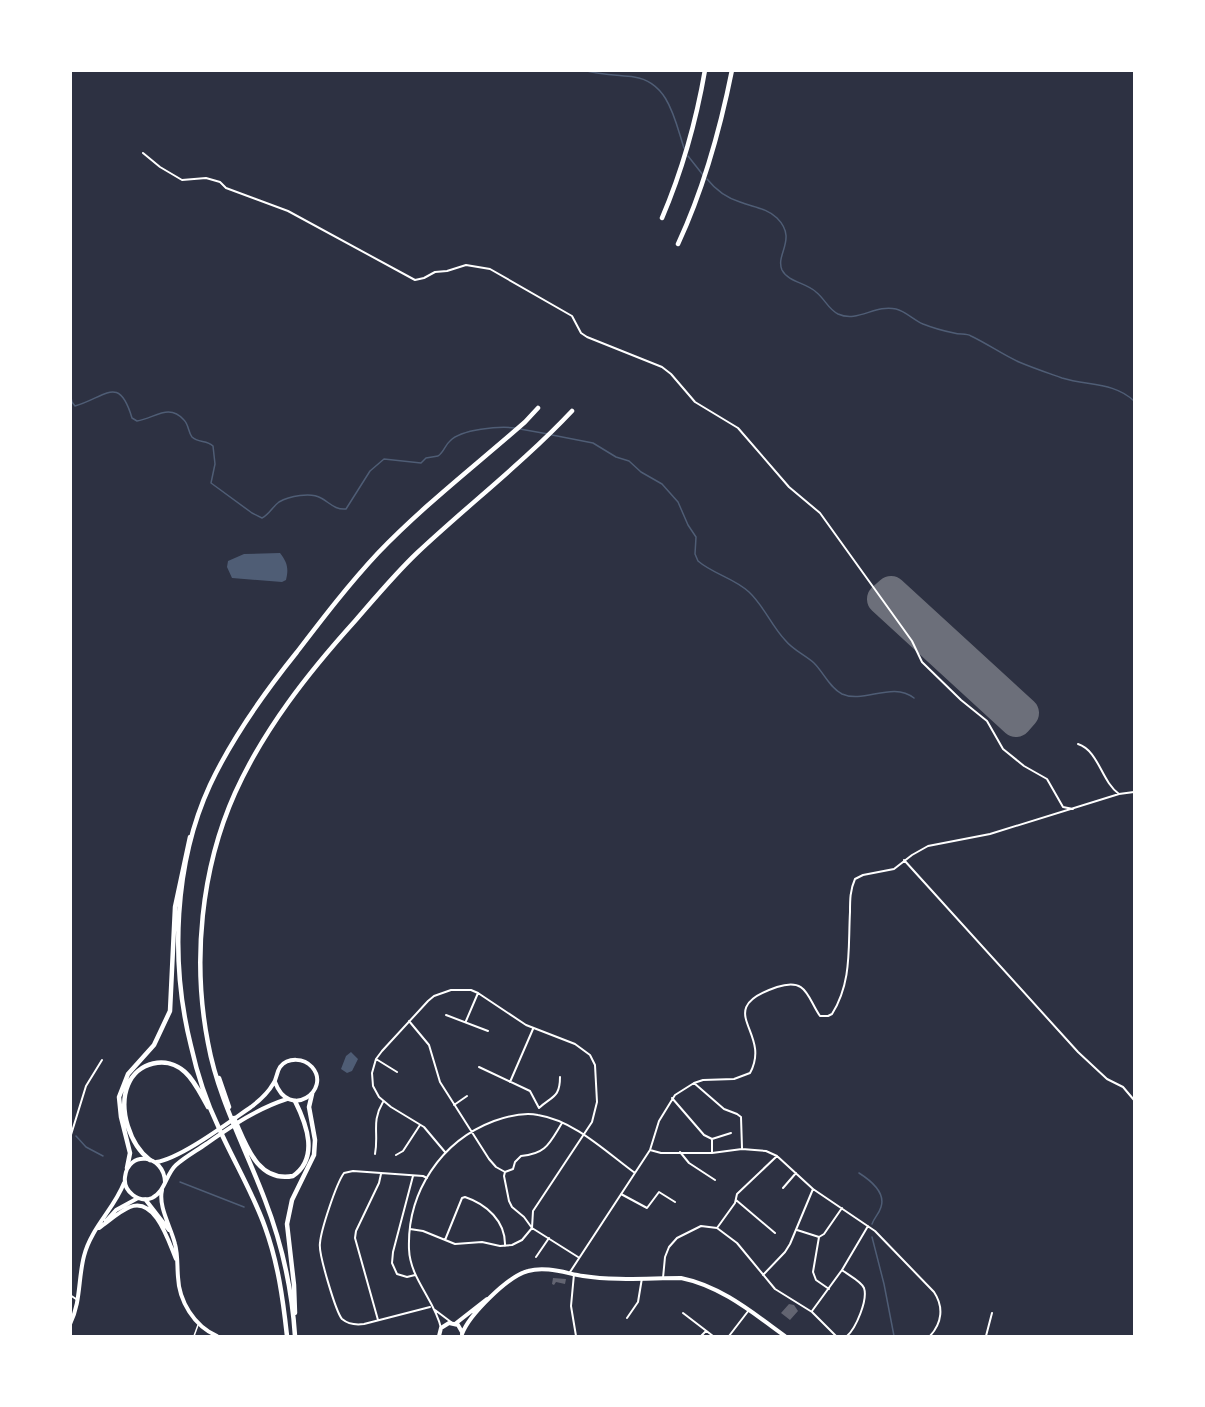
<svg xmlns="http://www.w3.org/2000/svg" width="1205" height="1407" viewBox="0 0 1205 1407" font-family="'Playfair Display',serif">
<style>
.water{fill:#4f5d75}
.lines{fill:none;stroke-linecap:round;stroke-linejoin:round}
.stream{stroke:#4f5d75;stroke-width:1.5}
.runway{stroke:#6c6f7a;stroke-width:32}
.building{fill:#626471}
.service{stroke:#fff;stroke-width:1.5}
.minor{stroke:#fff;stroke-width:2}
.secondary{stroke:#fff;stroke-width:4}
.trunk{stroke:#fff;stroke-width:4.5}
</style>
<rect width="100%" height="100%" fill="#2d3142"/>
<path class="water" d="M280,553C287,562 289,568 286,580L282,582L232,578L227,567L228,561L244,554Z
M351,1052L358,1059L352,1071L347,1073L341,1069L346,1056Z"/>
<g class="lines">
<path class="stream" d="M583,70C601,75 617,75 634,77C669,82 675,121 684,148
M688,156L703,175
M707,179C715,189 727,198 740,202C752,207 767,208 777,218C798,239 775,254 782,270C788,282 807,283 816,292C825,299 828,309 838,314C858,323 875,304 896,309C905,311 914,320 923,324C933,328 944,331 954,333C960,335 966,333 971,336C988,344 1003,355 1019,362C1033,368 1048,373 1062,378C1088,386 1114,382 1134,401
M70,394L72,402L75,406C106,397 119,374 132,418L137,421C155,418 169,403 184,420C189,425 188,432 192,437C198,443 207,440 213,446L215,464L211,483L252,513L262,518C270,514 272,507 279,502C289,496 311,492 321,498C330,503 335,510 346,509L370,471L384,459L421,463L426,458L438,456C444,452 445,445 450,441C461,429 500,426 515,428
M520,429L548,434
M552,435L593,443L616,457L629,461L641,472L662,484L678,502L688,525L696,537L695,554L698,561C713,574 734,578 749,592C764,606 771,625 785,640C793,650 805,655 814,663C824,673 829,687 842,694C864,704 892,681 914,698
M76,1136L86,1147L103,1156
M859,1173C870,1180 886,1192 881,1207C879,1214 874,1218 872,1224
M180,1182L244,1207
M872,1237L884,1284L894,1336"/>
<path class="runway" d="M891,592L1023,713L1016,721L883,599Z"/>
</g>
<path class="building" d="M553,1278L566,1279L565,1284L556,1282L554,1285L552,1284Z
M789,1304L794,1305L798,1311L790,1320L781,1313Z"/>
<g class="lines">
<path class="service" d="M194,1336L198,1325"/>
<path class="minor" d="M143,153L160,167L182,180L206,178L220,182L226,188L288,211L415,280L424,278L435,272L447,271L466,265L490,269L572,316L581,333L587,337L662,367L671,374L695,402L738,428L789,487L820,513L912,641L922,662L961,700L987,721L1003,749L1024,766L1047,779L1063,807L1073,809
M1078,744C1099,751 1101,781 1119,794
M904,860L1078,1052L1107,1079L1123,1087L1134,1100
M446,1015L488,1031
M409,1021L429,1045L440,1082L489,1159L496,1167L505,1172
M466,1021L478,993
M376,1059L397,1072
M479,1067L530,1091L539,1108
M510,1082L533,1029
M694,1083L724,1109L737,1114L741,1117L742,1148
M672,1098L704,1135L712,1139V1153
M454,1105L467,1096
M539,1108C552,1096 560,1098 560,1077
M70,1138L86,1086L102,1060
M712,1139L731,1133
M650,1150L661,1153H712L742,1149L766,1151L777,1156L813,1189L875,1231L934,1292C944,1307 942,1323 930,1336
M680,1152L689,1163L715,1180
M375,1154C379,1133 371,1122 383,1102
M396,1155L403,1151L420,1125
M505,1172L504,1176L509,1201L512,1207L524,1217L532,1228L578,1257
M505,1172L513,1169L515,1162L521,1156C546,1154 549,1144 562,1123
M413,1176L393,1252L392,1263L397,1274L407,1277L415,1275
M427,1178L423,1176L353,1171L344,1173C336,1184 321,1230 320,1243C318,1253 336,1312 342,1319C348,1324 357,1325 364,1324L430,1307
M783,1188L796,1173
M621,1194L647,1208L659,1192L675,1202
M736,1200L775,1233
M717,1228L735,1203L737,1194L777,1156
M410,1229L423,1231L455,1244L482,1242L500,1246L512,1245L522,1240L532,1228L533,1211L592,1122L597,1102L595,1065L590,1055L575,1044L526,1025L478,993L471,990H451L434,996L428,1001L382,1051L376,1059L372,1073L373,1086L379,1097L391,1107L424,1127L445,1152
M797,1230L819,1237L824,1234L842,1208
M819,1237L813,1272L816,1280L829,1289
M445,1240L462,1198L465,1197C486,1204 506,1221 505,1246
M536,1257L549,1238
M842,1270C848,1275 861,1281 864,1288C868,1300 856,1328 847,1336
M570,1272L650,1150L659,1121L675,1095L694,1083L703,1080L734,1079L750,1073C773,1031 710,1010 777,987C807,977 807,997 820,1016H828L832,1014C852,982 848,949 850,912C850,900 850,890 855,879L863,875L894,869L912,855L928,846L990,834L1119,794L1134,792
M574,1274L571,1306L576,1336
M763,1275L785,1252L790,1244L813,1189
M663,1278L665,1257L669,1247L677,1238L701,1226L717,1228L737,1243L775,1289L812,1312L836,1336
M70,1295L76,1299
M435,1310L451,1322
M812,1311L842,1270L868,1226
M683,1313L713,1336
M627,1318L638,1302L642,1278
M378,1320L355,1238L356,1231L379,1183L381,1174
M441,1328C435,1300 410,1279 409,1249C407,1192 441,1141 494,1121C508,1116 523,1112 538,1115C575,1121 606,1152 635,1173
M701,1336L706,1331
M729,1336L749,1310
M986,1336L992,1313"/>
<path class="secondary" d="M156,1162C180,1159 229,1122 251,1107C259,1101 268,1093 273,1084C277,1079 276,1073 280,1067C288,1057 304,1058 312,1067C332,1090 289,1121 275,1082
M165,1182C164,1154 128,1150 125,1177C123,1192 139,1203 152,1198C165,1192 166,1174 176,1165C185,1157 196,1151 206,1144C232,1126 256,1109 287,1099
M162,1190C158,1207 171,1227 175,1244C178,1254 177,1266 178,1277C179,1301 194,1326 217,1336
M145,1199L169,1230
M106,1221L116,1210L138,1198
M99,1228C109,1221 120,1211 130,1207C156,1197 169,1243 176,1259
M70,1324C81,1302 78,1279 84,1256C91,1228 114,1209 124,1183
M455,1324L487,1299
M462,1334C469,1315 508,1276 528,1271C546,1266 565,1273 583,1276C615,1281 649,1278 681,1278C721,1286 753,1313 785,1336
M439,1336L441,1328L449,1323L458,1325L462,1332"/>
<path class="trunk" d="M662,218C682,171 696,122 705,70
M678,244C704,188 720,130 732,70
M219,1078L229,1107
M234,1118C246,1144 257,1183 293,1176C319,1158 307,1125 295,1101
M150,1160C130,1145 118,1109 128,1085C137,1062 167,1055 185,1072C195,1081 201,1095 208,1107
M127,1168L130,1153L121,1117L119,1097L128,1074L154,1045L170,1011L175,907L190,837
M295,1313L294,1285L287,1224L292,1200L314,1155L315,1140L309,1107L312,1094
M287,1336C283,1299 278,1263 265,1227C253,1193 233,1160 218,1126C206,1101 197,1073 191,1046C170,963 174,863 210,785C233,736 264,693 297,652C323,618 349,584 378,553C423,506 476,465 525,422L538,408
M295,1336C292,1290 282,1244 265,1200C245,1147 218,1098 208,1043C192,961 201,869 235,793C264,729 308,673 355,621C375,598 395,574 417,553C468,505 524,462 572,411"/>
</g>
<rect width="1205" height="1407" fill="none" stroke="#ffffff" stroke-width="144"/>
</svg>
